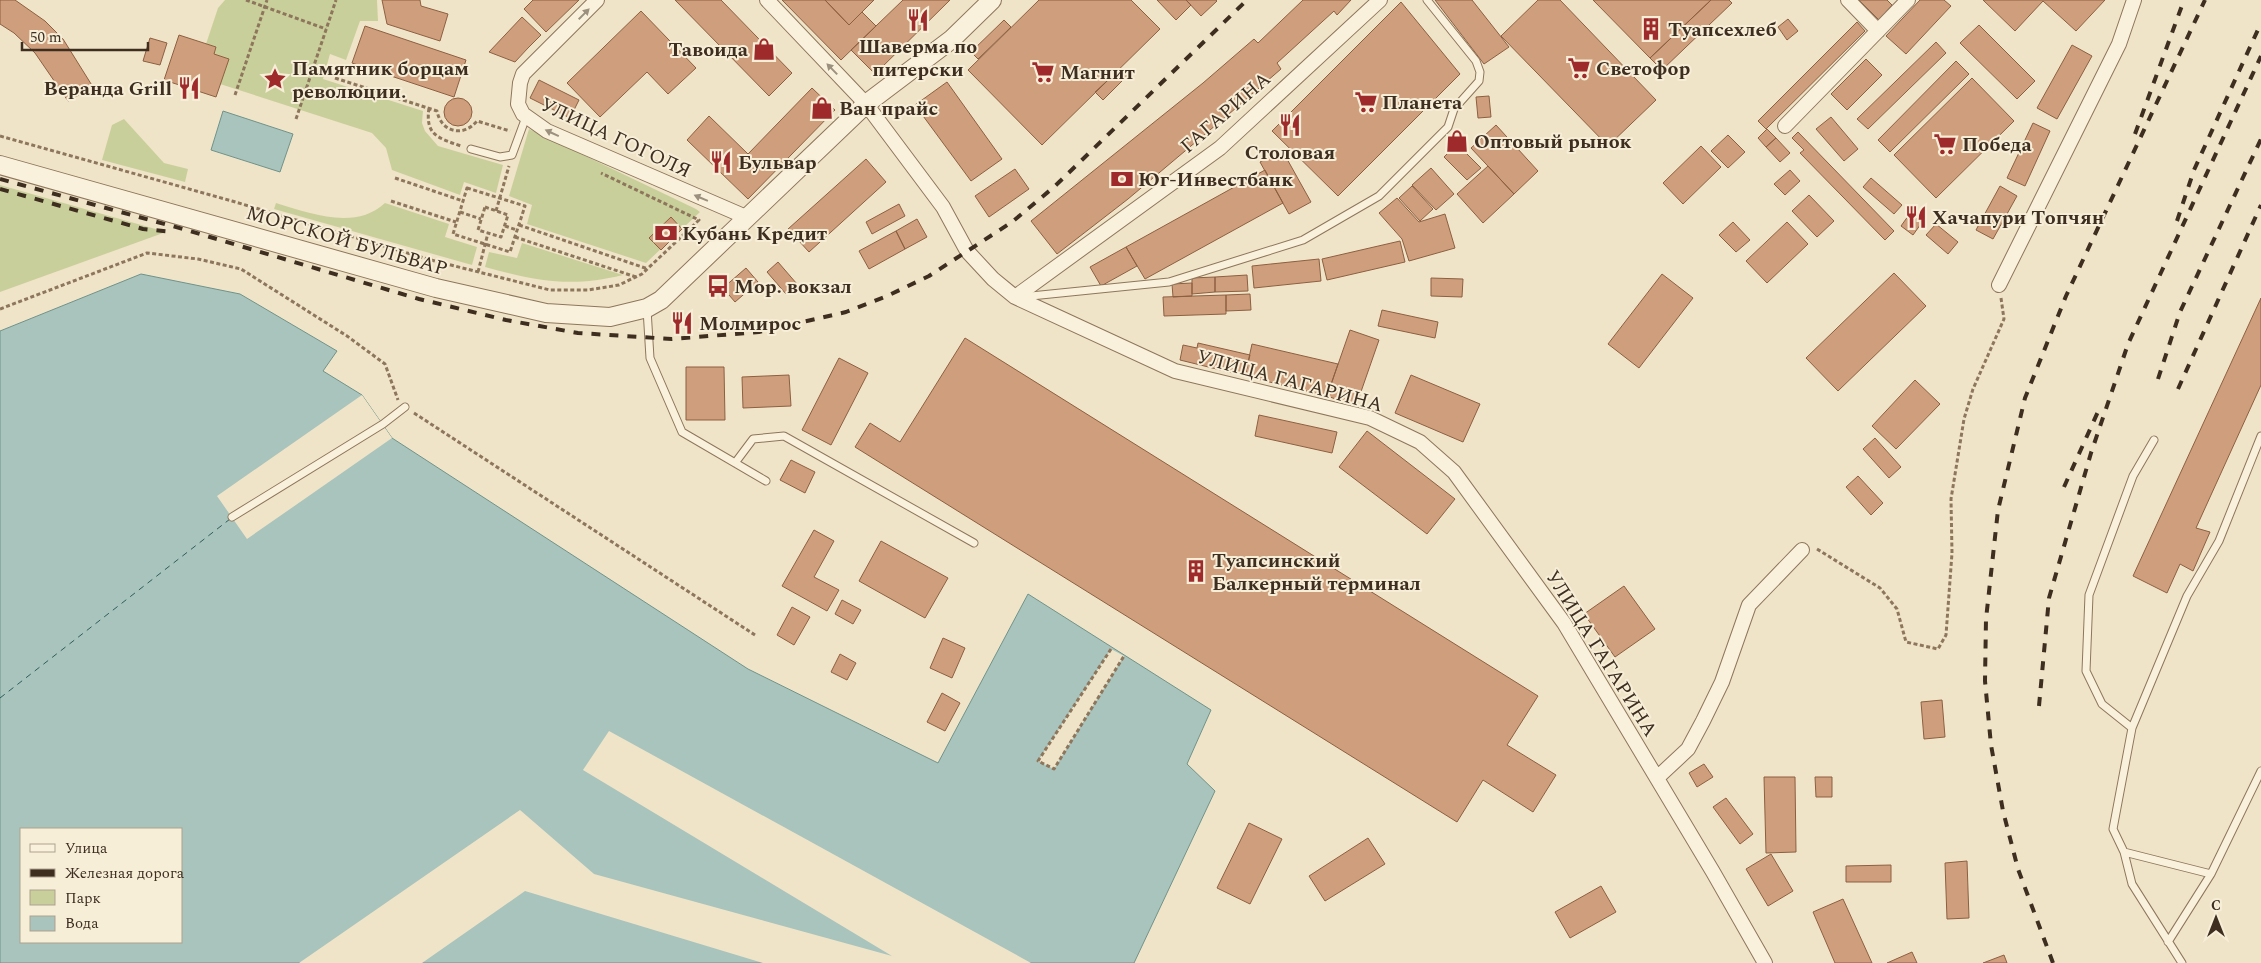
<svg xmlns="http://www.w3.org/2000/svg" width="2261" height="963" viewBox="0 0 2261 963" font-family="Spectral,serif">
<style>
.green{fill:#c9cf9b}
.water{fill:#a9c4bc;stroke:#6f938a;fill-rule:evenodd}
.pier{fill:#f0e4c8}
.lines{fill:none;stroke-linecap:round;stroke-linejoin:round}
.ferry{stroke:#2f5d5a;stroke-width:1;stroke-dasharray:6 5;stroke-linecap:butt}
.building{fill:#cf9f7d;stroke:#8d5f41}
.service-casing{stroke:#8d765c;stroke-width:9}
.minor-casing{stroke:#8d765c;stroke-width:16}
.tertiary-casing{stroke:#8d765c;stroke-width:20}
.path{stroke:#8d765c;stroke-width:3;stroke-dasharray:4 2.5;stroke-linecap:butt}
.service{stroke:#faf1dc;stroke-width:7}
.minor{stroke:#faf1dc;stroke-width:14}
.tertiary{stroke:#faf1dc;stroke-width:18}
.rail{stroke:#3d2e20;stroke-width:4;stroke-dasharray:9 9;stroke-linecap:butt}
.oneway{fill:#9c907e}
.labels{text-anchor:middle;stroke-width:4;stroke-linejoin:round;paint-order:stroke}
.poi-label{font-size:20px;font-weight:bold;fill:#3d2e20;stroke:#f7eed8;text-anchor:start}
.street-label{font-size:20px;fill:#3d2e20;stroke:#f7eed8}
</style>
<rect width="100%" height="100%" fill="#f0e4c8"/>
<path class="green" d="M225,0H377L378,21H360L346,60L330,54L323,79L423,111L422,123L425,131L438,146L503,165L496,193L464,182L460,195L392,170L386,148L372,133L220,84L214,54L216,47L206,44L218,8Z
M124,119L164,163L188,169L185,182L102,160L112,125Z
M529,129L696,209L700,212L646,263L527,224L532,205L509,196Z
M0,185L166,232L0,292Z
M276,203C310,213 355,231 385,203L449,224L445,237L477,247L472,265L274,209Z
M522,243L623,275C571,288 536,281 485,267L489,252L517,258Z"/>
<path class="water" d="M223,111L293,134L280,172L211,150Z
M141,274L240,294L337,351L323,371L362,395L392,438L748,669L938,763L1028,594L1211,710L1187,764L1215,791L1134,963H0V331ZM21,829H181V942H21Z"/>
<path class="pier" d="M362,395L392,438L247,539L217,496Z
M1111,649L1124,656L1054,769L1038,761Z
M609,731L1031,963H763L525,891L422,963H299L520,810L594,874L892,956L583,770Z"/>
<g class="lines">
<path class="ferry" d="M0,698L230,519"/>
</g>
<path class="building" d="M0,0H15L45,21L63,39L93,87L68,101L35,53L14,33L0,24Z
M382,0H420L421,6L448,14L440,41L387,24Z
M533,0H579L546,32L524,9Z
M675,0H721L792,73L769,96Z
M782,0H825L849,25L862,12L876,26L841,60Z
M825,0H874L849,25Z
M903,0H950L875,74L851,50Z
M1039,0H1131L1160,29L1042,145L968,70Z
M1157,0H1186L1191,5L1176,20Z
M1186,0H1216L1217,1L1201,16Z
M1303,0H1351L1337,15L1334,11L1277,63L1281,69L1229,114L1128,199L1057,254L1031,221L1203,83L1254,39L1258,43Z
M1435,0H1472L1509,47L1484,64Z
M1538,0H1560L1656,100L1608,146L1501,36Z
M1593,0H1711L1650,58Z
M1711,0H1729L1732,3L1662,70L1650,58Z
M1859,0H1887L1892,5L1879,20Z
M1920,0H1944L1951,6L1906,54L1886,36Z
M1983,0H2105L2076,31L2043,1L2015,31Z
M1401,2L1460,74L1338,196L1272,131Z
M641,11L696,68L668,94L647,72L600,117L567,83Z
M522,17L541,35L528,48L515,62L489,52Z
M1788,19L1798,31L1787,40L1778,27Z
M1004,20L1011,27L978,59L971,52Z
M1857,22L1865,31L1766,129L1758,121Z
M1979,25L2035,81L2017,99L1960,43Z
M365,26L466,60L454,97L352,63Z
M179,35L216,47L214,54L229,59L216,97L164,80Z
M150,38L167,43L160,65L143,61Z
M1936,42L1946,53L1868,129L1857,119Z
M2072,45L2092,56L2057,119L2037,108Z
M1866,59L1882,75L1847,110L1831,94Z
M1956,61L1969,74L1890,152L1878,140Z
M1120,69L1127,76L1103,100L1095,92Z
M1972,78L2014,121L1936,198L1894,155Z
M539,80L579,100L570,118L530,98Z
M947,82L1002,159L971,181L915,105Z
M812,88L835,110L748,199L687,140L709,116L748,154Z
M1489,96L1491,117L1478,118L1476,97Z
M444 112a14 14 0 1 1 28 0a14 14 0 1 1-28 0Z
M1831,117L1858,149L1844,161L1816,129Z
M2033,123L2050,131L2025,186L2007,178Z
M1496,125L1538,171L1514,194L1471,148Z
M1767,129L1776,138L1766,147L1758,138Z
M1798,132L1894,231L1885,240L1800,153L1804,150L1792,138Z
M1728,135L1745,152L1728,168L1711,151Z
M1776,138L1790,153L1780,162L1766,147Z
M1457,144L1481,168L1467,180L1444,157Z
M1701,146L1721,167L1683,204L1663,183Z
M1282,150L1311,202L1289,214L1260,162Z
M866,159L886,182L809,252L788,229Z
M1488,166L1514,194L1483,223L1457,194Z
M1431,168L1454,194L1436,210L1412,185Z
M1015,169L1029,189L989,217L975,196Z
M1265,170L1283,203L1145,279L1126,247Z
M1790,170L1800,181L1785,195L1774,184Z
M1871,178L1902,205L1894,214L1863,187Z
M1412,186L1433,209L1420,221L1399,198Z
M2000,186L2017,196L1993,239L1976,230Z
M1809,195L1834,221L1817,237L1792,211Z
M1397,198L1419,222L1445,214L1455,248L1409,261L1402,239L1379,213Z
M899,204L905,216L872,234L866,222Z
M1911,212L1923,221L1913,235L1901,226Z
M671,217L682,229L661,250L649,238Z
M917,219L927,237L905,249L896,231Z
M1733,222L1750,240L1736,252L1719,235Z
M1787,222L1808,244L1767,283L1746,261Z
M1936,224L1958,242L1948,254L1926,235Z
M896,231L905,249L869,269L859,251Z
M1400,241L1405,262L1327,280L1322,259Z
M1126,247L1137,266L1101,286L1090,267Z
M1319,259L1321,281L1254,288L1252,266Z
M778,262L797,284L786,294L767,272Z
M746,268L758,282L735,302L723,288Z
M1894,273L1926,306L1838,391L1806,358Z
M1662,274L1693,298L1639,368L1608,344Z
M1247,275L1248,291L1215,292V277Z
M1215,277V292L1192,294V278Z
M1431,278L1463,279L1462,297L1431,296Z
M1192,283V296L1173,297L1172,284Z
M1250,294L1251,310L1226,311V295Z
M1226,295V314L1164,316L1163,297Z
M2261,298V385L2196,528L2210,532L2193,571L2180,564L2167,593L2133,576Z
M1382,310L1438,322L1435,338L1378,326Z
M1350,330L1379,340L1356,406L1327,396Z
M965,338L1538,696L1507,745L1556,775L1533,812L1483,780L1457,822L855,447L870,423L900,442Z
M1198,343L1250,355L1245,376L1180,360L1183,345L1197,348Z
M1252,344L1338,364L1327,396L1245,376Z
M839,358L868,373L831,445L802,430Z
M686,367H724L725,420H686Z
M789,375L791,406L743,408L742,377Z
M1411,375L1480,404L1463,442L1395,413Z
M1915,380L1940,404L1896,449L1872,426Z
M1259,415L1337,432L1332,453L1255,436Z
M1367,431L1455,499L1427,534L1339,467Z
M1875,438L1901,467L1889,478L1863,449Z
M791,460L815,472L805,493L780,480Z
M1858,476L1883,503L1871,515L1846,487Z
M814,530L834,541L814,577L839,590L827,611L782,586Z
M881,541L948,578L925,618L859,581Z
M1624,586L1655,629L1615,657L1584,614Z
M842,600L861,610L853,624L835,614Z
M792,607L810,617L794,645L777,635Z
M943,638L965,648L952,678L930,668Z
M840,654L856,663L847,680L831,672Z
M942,693L960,703L945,731L927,722Z
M1942,700L1945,737L1924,739L1921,702Z
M1704,764L1713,777L1697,787L1689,773Z
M1764,777H1795L1796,852L1766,853Z
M1815,777H1832V797H1816Z
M1726,798L1753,834L1740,844L1713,807Z
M1249,823L1282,839L1250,904L1217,888Z
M1368,838L1385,864L1325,901L1309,876Z
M1771,854L1793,891L1768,906L1746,869Z
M1967,861L1969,918L1947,919L1945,863Z
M1891,865V882H1846V866Z
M1601,886L1616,912L1570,938L1555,912Z
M1843,899L1872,963H1835L1813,912Z
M1912,952L1917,963H1887Z
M2004,955L2007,963H1983Z"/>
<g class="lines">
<defs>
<path id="service" d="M471,149L500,157L512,155L526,117
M1021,297L1169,282L1303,240L1379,196L1448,127L1454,109L1479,81L1480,72L1476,61L1427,0
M647,309L650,358L682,432L766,481
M2261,436L2219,541L2187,596L2132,728L2113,829L2124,852L2211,874L2261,771
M735,463L753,439L784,436L974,543
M232,517L383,424L405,407
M2132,728L2102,704L2086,671L2089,595L2133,476L2154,440
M2124,852L2132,884L2182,963
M2168,942L2211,874"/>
<path id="minor" d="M597,0L523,74L520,83L518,104L523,114L547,131L746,217
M767,0L866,104L943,207L967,251L993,279L1015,297L1175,371L1370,418L1420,442L1454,472L1564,623L1713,872L1765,963
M1848,0L1878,31
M1785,126L1908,0
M1999,285L2119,44L2134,0
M1015,297L1220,148L1380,0
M1657,778L1688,749L1703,721L1722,682L1749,605L1802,550"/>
<path id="tertiary" d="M0,165L436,288L546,313L610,317L647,308L661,300L866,104L952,39L992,0"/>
</defs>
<use href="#service" class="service-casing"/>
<use href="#minor" class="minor-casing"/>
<use href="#tertiary" class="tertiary-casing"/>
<path class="path" d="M246,0L326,29
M335,78L437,111C441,132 463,138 477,121L510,131
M235,95L267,0
M429,108C425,135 438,138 461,146
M296,119L336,0
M0,136L232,201L431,260L550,290H588L619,285L642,274L699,220L601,173
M395,178L463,201
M467,188L525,206L510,252L453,234Z
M391,201L456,222
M485,207L508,215L501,237L478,230Z
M496,211L509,166
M460,212L481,219
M519,225L648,269
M505,226L517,230
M515,237L636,277
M478,272L488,233
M0,309L147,253L198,259L241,269L347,336L385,364L398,400
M414,413L755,635
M1817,549L1880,588L1897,609L1906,642L1938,649L1946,635L1952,553L1951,499L1964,419L1973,389L2004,319L2001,298
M1111,649L1038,761L1054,769L1124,656"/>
<use href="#service" class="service"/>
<use href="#minor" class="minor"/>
<use href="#tertiary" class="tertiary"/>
<path class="rail" d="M2135,134L2184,0
M0,179L183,229L419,299L506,320L578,333L672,339L759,332L846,312L887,296L929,276L1012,222L1054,187L1247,0
M0,189L143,229L174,232
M2177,221L2194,170L2261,23
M2158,379L2180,312L2261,139
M2178,389L2261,205
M2064,487L2101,405
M2039,706L2049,598L2091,453L2128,344L2261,56
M2053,963L2018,869L2003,811L1991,745L1985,681L1986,619L1998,510L2025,398L2066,296L2205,0"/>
</g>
<defs><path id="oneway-solid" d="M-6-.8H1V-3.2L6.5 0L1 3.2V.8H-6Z" transform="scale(1.25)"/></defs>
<g class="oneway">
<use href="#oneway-solid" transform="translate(584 14) rotate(-45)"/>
<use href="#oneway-solid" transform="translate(832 69) rotate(-134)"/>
<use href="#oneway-solid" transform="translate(552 133) rotate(-155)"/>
<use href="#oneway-solid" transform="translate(701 198) rotate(-157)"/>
</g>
<defs>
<symbol id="restaurant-bare" viewBox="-9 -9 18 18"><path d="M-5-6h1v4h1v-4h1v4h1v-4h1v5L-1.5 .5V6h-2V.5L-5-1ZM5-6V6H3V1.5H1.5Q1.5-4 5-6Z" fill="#9e2a2b" stroke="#f7eed8" stroke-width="2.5" paint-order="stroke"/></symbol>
<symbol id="building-bare" viewBox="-9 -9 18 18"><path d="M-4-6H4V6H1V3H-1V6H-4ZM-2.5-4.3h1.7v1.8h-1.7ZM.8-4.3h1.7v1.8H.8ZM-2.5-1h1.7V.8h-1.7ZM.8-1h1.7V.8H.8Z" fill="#9e2a2b" stroke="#f7eed8" stroke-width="2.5" paint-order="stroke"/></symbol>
<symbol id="shop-bare" viewBox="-9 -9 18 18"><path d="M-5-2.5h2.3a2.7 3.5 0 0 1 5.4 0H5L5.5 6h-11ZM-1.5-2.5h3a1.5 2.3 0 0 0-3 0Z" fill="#9e2a2b" stroke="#f7eed8" stroke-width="2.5" paint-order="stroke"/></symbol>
<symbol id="supermarket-bare" viewBox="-9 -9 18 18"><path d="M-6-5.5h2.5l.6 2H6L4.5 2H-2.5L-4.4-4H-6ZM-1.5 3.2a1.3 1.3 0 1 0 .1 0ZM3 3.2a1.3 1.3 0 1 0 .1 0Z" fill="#9e2a2b" stroke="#f7eed8" stroke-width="2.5" paint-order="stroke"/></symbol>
<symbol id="sight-bare" viewBox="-9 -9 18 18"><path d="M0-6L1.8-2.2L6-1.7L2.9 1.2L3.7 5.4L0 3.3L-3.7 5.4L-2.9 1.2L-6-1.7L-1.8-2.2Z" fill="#9e2a2b" stroke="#f7eed8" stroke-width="2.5" paint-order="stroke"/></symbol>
<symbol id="bank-bare" viewBox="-9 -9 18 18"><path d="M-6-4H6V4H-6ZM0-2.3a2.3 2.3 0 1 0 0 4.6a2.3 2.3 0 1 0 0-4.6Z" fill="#9e2a2b" stroke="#f7eed8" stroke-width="2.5" paint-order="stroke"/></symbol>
<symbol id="bus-bare" viewBox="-9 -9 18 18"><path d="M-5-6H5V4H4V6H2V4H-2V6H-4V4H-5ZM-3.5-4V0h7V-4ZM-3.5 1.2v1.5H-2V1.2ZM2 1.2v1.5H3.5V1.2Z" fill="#9e2a2b" stroke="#f7eed8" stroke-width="2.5" paint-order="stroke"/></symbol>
</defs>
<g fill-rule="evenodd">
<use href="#restaurant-bare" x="902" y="4" width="32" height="32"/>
<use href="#building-bare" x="1635" y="13" width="32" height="32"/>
<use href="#shop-bare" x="748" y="33" width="32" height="32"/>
<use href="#supermarket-bare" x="1563" y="52" width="32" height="32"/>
<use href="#supermarket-bare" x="1027" y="56" width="32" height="32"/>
<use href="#sight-bare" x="259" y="63" width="32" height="32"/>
<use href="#restaurant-bare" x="173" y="72" width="32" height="32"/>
<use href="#supermarket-bare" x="1350" y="86" width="32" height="32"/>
<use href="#shop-bare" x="806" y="92" width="32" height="32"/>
<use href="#restaurant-bare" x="1274" y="109" width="32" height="32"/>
<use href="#shop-bare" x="1441" y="125" width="32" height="32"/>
<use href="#supermarket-bare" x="1929" y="128" width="32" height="32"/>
<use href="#restaurant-bare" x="705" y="146" width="32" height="32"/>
<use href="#bank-bare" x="1106" y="163" width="32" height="32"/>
<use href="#restaurant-bare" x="1900" y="201" width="32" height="32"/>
<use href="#bank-bare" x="650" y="217" width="32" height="32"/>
<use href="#bus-bare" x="702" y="270" width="32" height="32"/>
<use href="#restaurant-bare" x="666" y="307" width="32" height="32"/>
<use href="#building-bare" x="1180" y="555" width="32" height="32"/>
</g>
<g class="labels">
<g class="poi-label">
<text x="1668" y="36">Туапсехлеб</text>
<text x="918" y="53" text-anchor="middle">Шаверма по<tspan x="918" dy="23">питерски</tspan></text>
<text x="748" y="56" text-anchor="end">Тавоида</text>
<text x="292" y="75">Памятник борцам<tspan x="292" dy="23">революции.</tspan></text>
<text x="1596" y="75">Светофор</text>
<text x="1060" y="79">Магнит</text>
<text x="172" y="95" text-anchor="end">Веранда Grill</text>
<text x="1382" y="109">Планета</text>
<text x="839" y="115">Ван прайс</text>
<text x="1474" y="148">Оптовый рынок</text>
<text x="1962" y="151">Победа</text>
<text x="1290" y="159" text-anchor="middle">Столовая</text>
<text x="738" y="169">Бульвар</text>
<text x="1138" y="186">Юг-Инвестбанк</text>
<text x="1932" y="224">Хачапури Топчян</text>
<text x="682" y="240">Кубань Кредит</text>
<text x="734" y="293">Мор. вокзал</text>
<text x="699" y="330">Молмирос</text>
<text x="1212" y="567">Туапсинский<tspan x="1212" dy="23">Балкерный терминал</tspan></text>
</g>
<g class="street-label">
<text transform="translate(1225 112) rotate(-41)" y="7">ГАГАРИНА</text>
<text transform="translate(616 137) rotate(25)" y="7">УЛИЦА ГОГОЛЯ</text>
<text transform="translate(347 240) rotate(16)" y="7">МОРСКОЙ БУЛЬВАР</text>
<text transform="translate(1290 380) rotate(15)" y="7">УЛИЦА ГАГАРИНА</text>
<text transform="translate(1602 653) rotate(58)" y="7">УЛИЦА ГАГАРИНА</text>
</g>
</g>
<rect x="20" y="828" width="162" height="115" fill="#f7eed8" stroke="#ada18e"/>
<rect x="30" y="844" width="25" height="8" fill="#faf1dc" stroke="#ada18e"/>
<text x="65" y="853" font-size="15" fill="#3d2e20">Улица</text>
<rect x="30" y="869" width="25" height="8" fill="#3d2e20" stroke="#ada18e"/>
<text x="65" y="878" font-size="15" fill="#3d2e20">Железная дорога</text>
<rect x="30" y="890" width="25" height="15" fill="#c9cf9b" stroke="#ada18e"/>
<text x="65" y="903" font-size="15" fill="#3d2e20">Парк</text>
<rect x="30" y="916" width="25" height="15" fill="#a9c4bc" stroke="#ada18e"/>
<text x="65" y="928" font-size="15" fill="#3d2e20">Вода</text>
<g transform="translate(2216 918)" stroke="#f7eed8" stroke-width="4" paint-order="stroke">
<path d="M0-4L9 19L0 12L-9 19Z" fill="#3d2e20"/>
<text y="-8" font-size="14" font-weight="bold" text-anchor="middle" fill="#3d2e20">С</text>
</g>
<path d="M22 42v8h126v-8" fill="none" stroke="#3d2e20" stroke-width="2.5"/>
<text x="30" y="42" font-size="15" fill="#3d2e20" stroke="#f7eed8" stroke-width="4" paint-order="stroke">50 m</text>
</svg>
